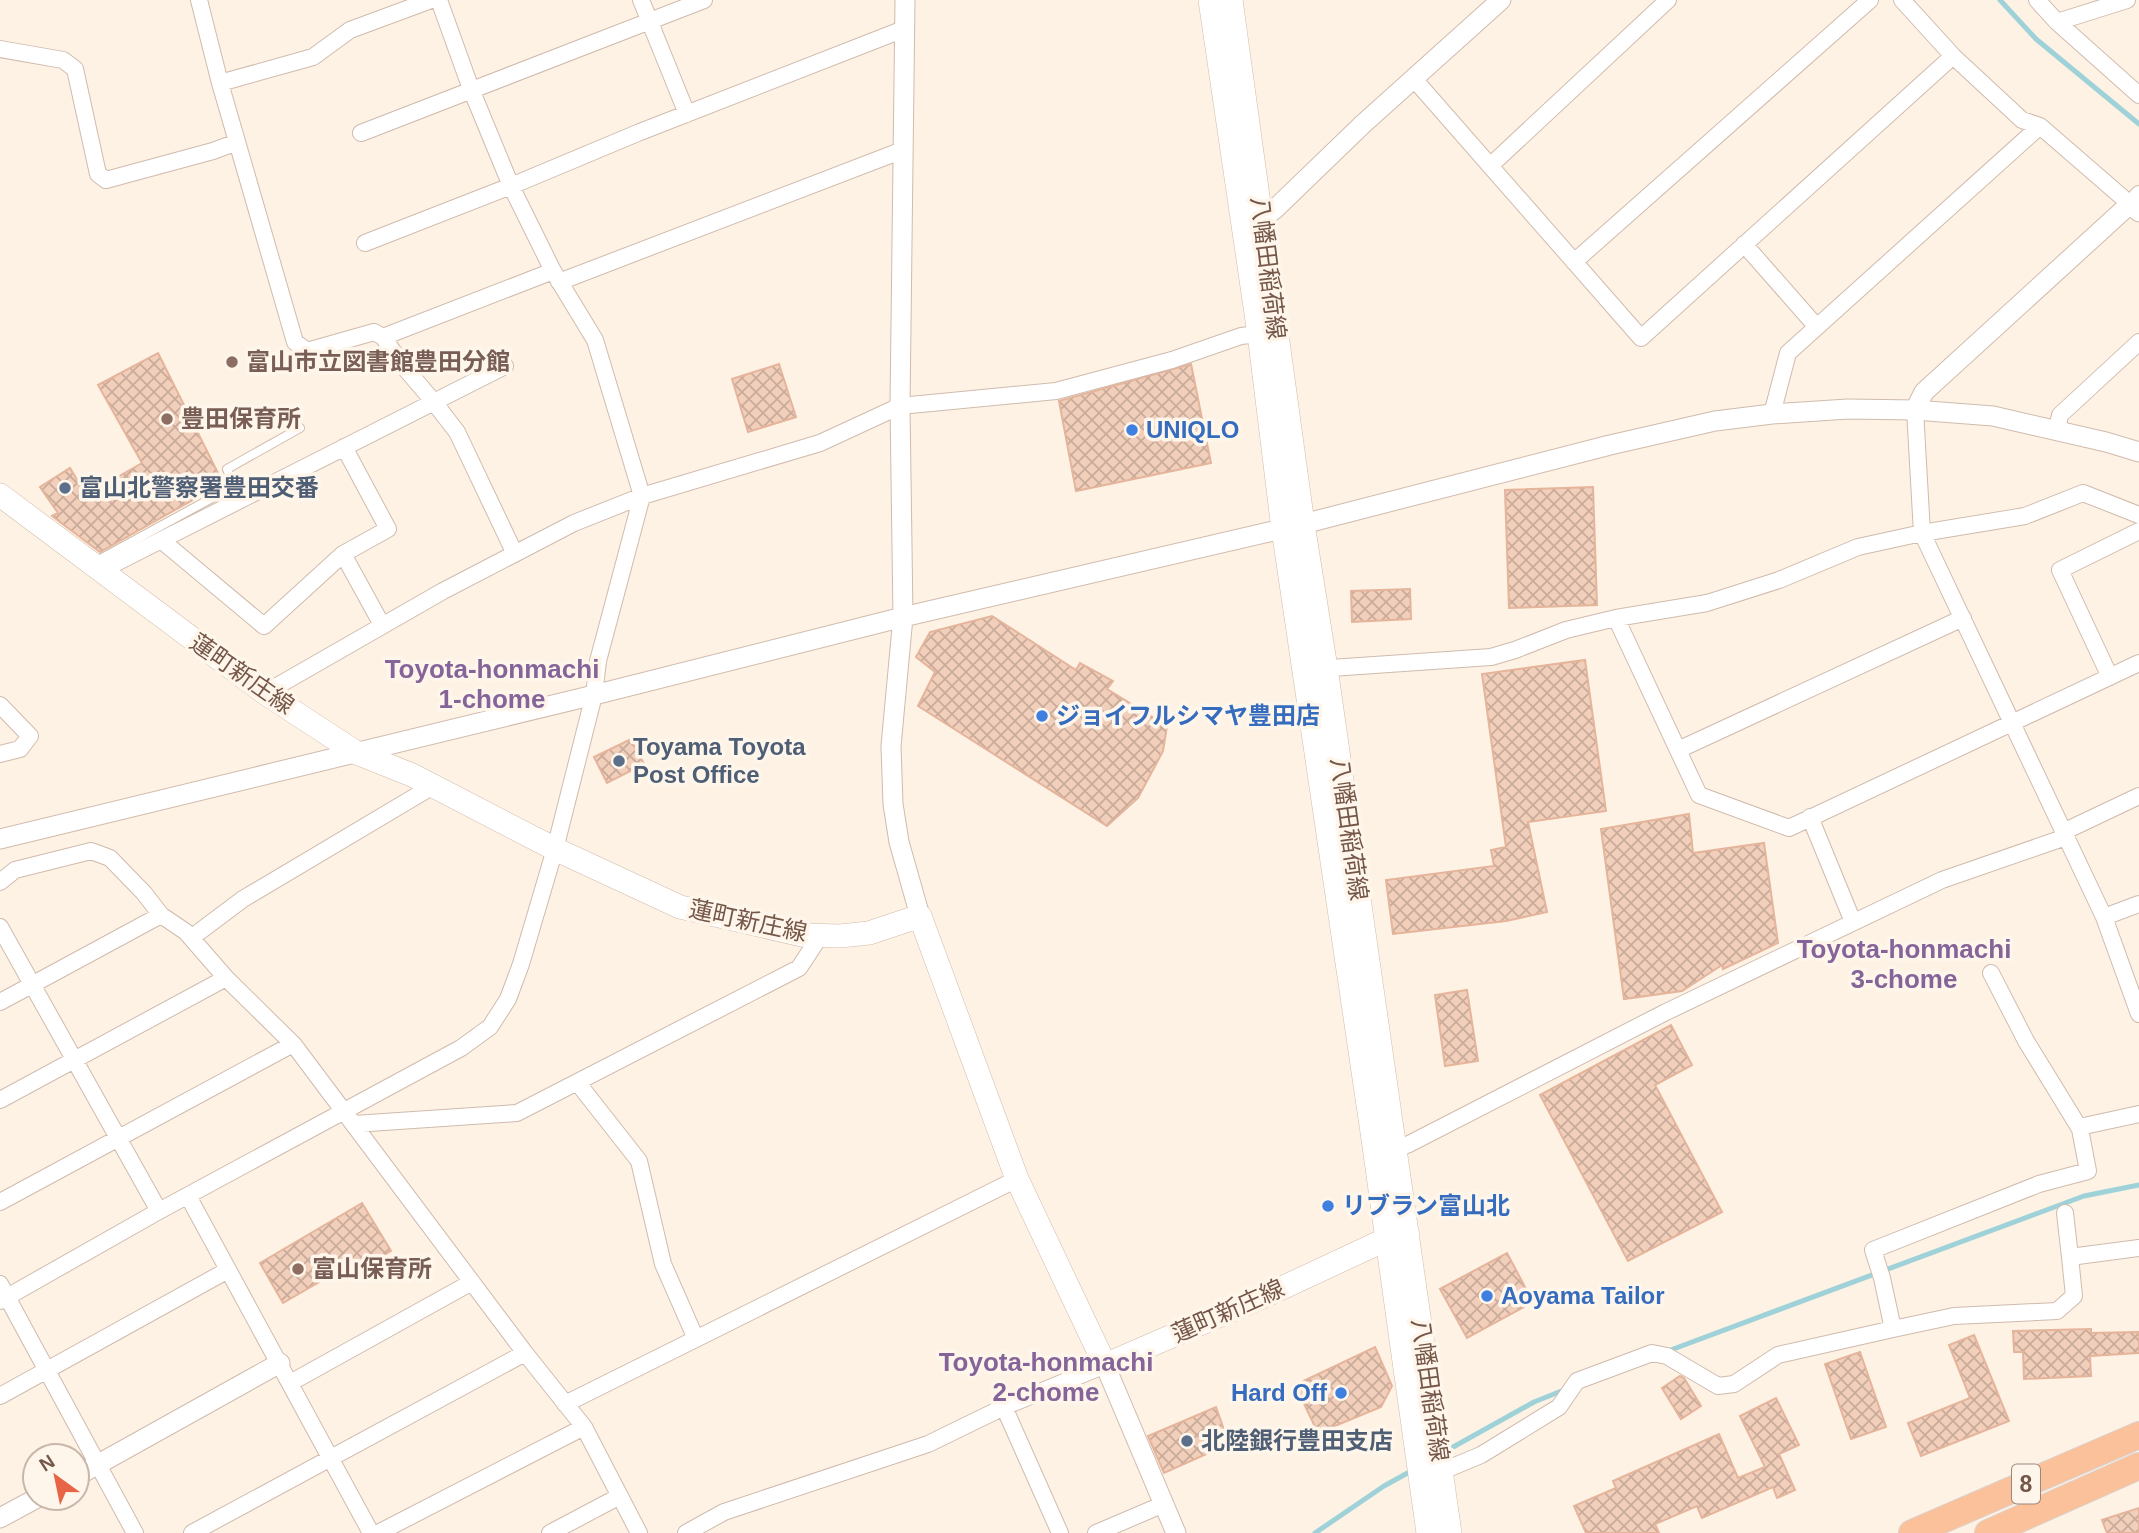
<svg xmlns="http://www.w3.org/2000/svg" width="2139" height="1533" viewBox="0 0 2139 1533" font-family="Arial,'Noto Sans JP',sans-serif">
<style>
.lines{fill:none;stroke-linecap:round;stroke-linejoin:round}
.stream{stroke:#9ed2d8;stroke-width:5}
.building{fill:url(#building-cross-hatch);stroke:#e5b49b;stroke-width:2}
.service-casing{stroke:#d0bbad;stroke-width:10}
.minor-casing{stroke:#d0bbad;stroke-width:18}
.tertiary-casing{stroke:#d0bbad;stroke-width:21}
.secondary-casing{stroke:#d3bbaa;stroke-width:24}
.trunk-casing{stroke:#dbd3d0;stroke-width:28}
.service{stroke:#fff;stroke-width:8}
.minor{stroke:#fff;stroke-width:16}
.tertiary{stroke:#fff;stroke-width:19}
.secondary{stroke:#fff;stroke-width:23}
.trunk{stroke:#fac19b;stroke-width:26}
.education-dot{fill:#8d6e63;stroke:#fff6eb;stroke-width:2.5}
.shop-dot{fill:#3f7fe0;stroke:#fff6eb;stroke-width:2.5}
.service-dot{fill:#5c6f8a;stroke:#fff6eb;stroke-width:2.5}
.labels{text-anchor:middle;stroke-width:7;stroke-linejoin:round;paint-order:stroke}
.shield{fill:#fff6eb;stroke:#9e877a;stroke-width:2}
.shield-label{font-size:23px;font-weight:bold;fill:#755749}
.street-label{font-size:24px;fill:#755749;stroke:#fff6eb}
.education-label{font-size:24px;font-weight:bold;fill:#785e54;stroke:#fff6eb;text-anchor:start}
.shop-label{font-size:24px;font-weight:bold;fill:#366cbe;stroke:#fff6eb;text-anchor:start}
.service-label{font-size:24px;font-weight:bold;fill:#4e5e75;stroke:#fff6eb;text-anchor:start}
.neighbourhood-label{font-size:26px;font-weight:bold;fill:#856499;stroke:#fff6eb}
</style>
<defs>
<pattern id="building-cross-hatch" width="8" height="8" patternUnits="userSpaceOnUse" patternTransform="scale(1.75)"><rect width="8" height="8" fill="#f2cfbb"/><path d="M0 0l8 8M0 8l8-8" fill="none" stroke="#c9ab9a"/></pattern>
</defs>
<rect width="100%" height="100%" fill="#fdf2e4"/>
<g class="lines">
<path class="stream" d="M2000,0L2036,39L2139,124
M1668,1351L2084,1196L2139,1185
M1446,1451L1534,1402L1564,1390
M1315,1533L1384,1486L1413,1470"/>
</g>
<path class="building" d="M158,353L223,483L100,552L52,516L58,513L40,487L70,468L86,495L142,463L98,385Z
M779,364L796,417L748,432L732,379Z
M1191,364L1211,463L1076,491L1059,401Z
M1593,487L1597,605L1509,608L1505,490Z
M1410,589L1411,619L1352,622L1351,591Z
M992,616L1076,670L1080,663L1113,681L1107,689L1167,726L1163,751L1138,798L1107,826L918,706L935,672L916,657L930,632Z
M1585,660L1606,811L1528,822L1547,912L1506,921L1393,934L1386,880L1494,866L1491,850L1506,847L1482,674Z
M631,739L644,764L607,783L594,757Z
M1689,814L1693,853L1764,843L1778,943L1723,969L1722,965L1682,991L1624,999L1601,829Z
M1467,990L1478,1061L1445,1066L1435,995Z
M1671,1025L1692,1065L1655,1085L1722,1212L1628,1261L1540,1095Z
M362,1203L391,1251L351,1274L347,1266L283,1303L260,1263Z
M1507,1253L1533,1302L1467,1338L1440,1289Z
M2091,1329V1333L2139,1332V1353L2090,1356L2091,1376L2024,1379L2023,1352H2014L2013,1331Z
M1974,1335L2009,1421L1921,1456L1908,1423L1970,1398L1949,1345Z
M1375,1347L1392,1386L1381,1407L1318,1433L1295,1385Z
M1860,1352L1886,1427L1851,1439L1825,1364Z
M1680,1376L1684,1378L1701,1406L1681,1419L1662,1388Z
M1776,1398L1799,1445L1779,1454L1795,1490L1777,1498L1773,1487L1702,1518L1697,1506L1655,1524L1659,1533H1586L1574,1506L1616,1488L1613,1481L1719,1434L1738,1478L1765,1467L1740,1416Z
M1216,1407L1229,1444L1164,1473L1148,1436Z
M2139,1508V1533H2107L2102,1520Z"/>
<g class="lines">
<defs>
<path id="service" d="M93,563L234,486L227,469L300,428"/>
<path id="minor" d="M199,0L220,83L295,342L307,351L374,332L383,337L404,367L433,401L457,432L515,554
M641,0L687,114
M1902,0L1953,56L2022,120L2040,126L2130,204L2139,194
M2037,0L2057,22L2139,95
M2057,22L2127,0
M0,49L63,60L75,69L98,174L106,180L213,151L237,142
M1414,79L1641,338L1953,56
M220,83L313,57L350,30L431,0
M361,133L704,0
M1490,166L1668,0
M365,243L511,186L640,132L904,29
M1744,244L1816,326
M1574,262L1870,0
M559,282L903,150
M383,337L553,271
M1915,410L1922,533L2104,917L2139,1014
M1772,414L1788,353L2040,126
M2057,430L2060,415L2139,342
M161,540L264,626L343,554L388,529L344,447
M343,554L382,625
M100,571L505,366
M1616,618L1699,795L1789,828L2139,663
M1316,669L1491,657L1515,650L1566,630L1616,618L1707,603L1779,580L1858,547L1922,533L2025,516L2083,493L2139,515
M2110,677L2060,570L2139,531
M265,693L443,591L574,523L642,496L820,443L900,406L1056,391L1172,360L1241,336L1267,333
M0,705L30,736L20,749L0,754
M1678,750L1963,618
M1810,817L1853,922
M2063,832L2139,796
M0,882L15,870L91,851L110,858L144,893L161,915L186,932L226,978L294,1045L525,1353L584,1427L639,1533
M2104,917L2139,904
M0,927L159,1211
M191,938L243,899L433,786
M1991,973L2026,1041L2080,1129
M0,1002L161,915
M577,1082L639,1161L663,1264L696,1339
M0,1100L226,978
M354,1124L517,1113L799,968L820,936
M1388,1152L1409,1144L1666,1012L1942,880L2066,837
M188,1196L371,1533
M0,1202L293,1044
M2065,1213L2070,1257
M0,1284L135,1533
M0,1301L159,1211L461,1048L490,1027L508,999L521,964L555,849L594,695L598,661L642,496L595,340L553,271L511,186L471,89L439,0
M1893,1329L1882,1278L1873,1250L2039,1184L2088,1171L2080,1129L2084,1126L2139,1114
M290,1383L472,1282
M0,1396L228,1270
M565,1404L1017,1179
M1004,1407L1060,1533
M1433,1475L1481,1455L1559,1407L1577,1381L1652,1353L1667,1356L1718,1386L1734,1384L1778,1355L1893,1329L1954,1316L2057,1311L2074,1296L2070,1257L2139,1248
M192,1533L525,1353
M378,1533L584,1427
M550,1533L620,1496
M686,1533L724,1512L928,1444L1004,1407L1105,1365
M1096,1533L1164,1504"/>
<path id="tertiary" d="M905,0L900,406L903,617L891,746L893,804L899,842L920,916
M1250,224L1262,219L1275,209L1363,124L1501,0
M1915,410L1924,392L2130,204L2139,212
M0,839L594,695L903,617L1303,524L1610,445L1715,421L1772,414L1848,409L1915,410L1993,416L2106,442L2139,452
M1105,1365L1176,1533
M77,1476L280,1363
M0,1518L37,1498"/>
<path id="secondary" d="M1210,0L1259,334L1283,529L1372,1132L1428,1533
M1231,0L1303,524L1326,668L1450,1533
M0,495L265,693L357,753L412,775L555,849L680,907L802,935L840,936L869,933L920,916L1017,1179L1105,1365L1269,1294L1387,1239L1408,1235"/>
<path id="trunk" d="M1912,1533L2139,1435
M1988,1533L2139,1466"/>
</defs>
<use href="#service" class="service-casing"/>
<use href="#minor" class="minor-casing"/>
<use href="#tertiary" class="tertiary-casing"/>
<use href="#secondary" class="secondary-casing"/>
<use href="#trunk" class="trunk-casing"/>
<use href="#service" class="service"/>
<use href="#minor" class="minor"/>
<use href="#tertiary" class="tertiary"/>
<use href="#secondary" class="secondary"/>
<use href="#trunk" class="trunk"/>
</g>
<g class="education-dot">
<circle cx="232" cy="362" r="7"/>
<circle cx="167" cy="419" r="7"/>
<circle cx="298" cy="1269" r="7"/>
</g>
<g class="shop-dot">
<circle cx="1132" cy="430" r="7"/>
<circle cx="1042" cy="716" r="7"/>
<circle cx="1328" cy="1206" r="7"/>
<circle cx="1487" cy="1296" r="7"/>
<circle cx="1341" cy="1393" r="7"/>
</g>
<g class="service-dot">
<circle cx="65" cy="488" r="7"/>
<circle cx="619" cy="761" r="7"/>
<circle cx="1187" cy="1441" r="7"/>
</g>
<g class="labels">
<rect class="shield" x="2012" y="1464.5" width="28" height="39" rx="5"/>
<g class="shield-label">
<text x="2026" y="1492">8</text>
</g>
<g class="street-label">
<text transform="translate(1268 268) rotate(83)" y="8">八幡田稲荷線</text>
<text transform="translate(242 674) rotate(35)" y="8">蓮町新庄線</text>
<text transform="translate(1349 829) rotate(82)" y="8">八幡田稲荷線</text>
<text transform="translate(748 921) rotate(12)" y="8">蓮町新庄線</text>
<text transform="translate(1228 1311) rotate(-24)" y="8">蓮町新庄線</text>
<text transform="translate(1430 1390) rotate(82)" y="8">八幡田稲荷線</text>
</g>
<g class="education-label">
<text x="246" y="370">富山市立図書館豊田分館</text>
<text x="181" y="427">豊田保育所</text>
<text x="312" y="1277">富山保育所</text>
</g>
<g class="shop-label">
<text x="1146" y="438">UNIQLO</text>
<text x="1056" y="724">ジョイフルシマヤ豊田店</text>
<text x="1342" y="1214">リブラン富山北</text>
<text x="1501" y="1304">Aoyama Tailor</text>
<text x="1327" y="1401" text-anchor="end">Hard Off</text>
</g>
<g class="service-label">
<text x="79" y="496">富山北警察署豊田交番</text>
<text x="633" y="755">Toyama Toyota<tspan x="633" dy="28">Post Office</tspan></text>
<text x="1201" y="1449">北陸銀行豊田支店</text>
</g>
<g class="neighbourhood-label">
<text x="492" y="678">Toyota-honmachi<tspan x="492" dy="30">1-chome</tspan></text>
<text x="1904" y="958">Toyota-honmachi<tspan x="1904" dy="30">3-chome</tspan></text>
<text x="1046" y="1371">Toyota-honmachi<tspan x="1046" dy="30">2-chome</tspan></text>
</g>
</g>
<g transform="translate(56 1477) rotate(327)"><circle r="33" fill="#fff6eb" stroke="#c8b6aa" stroke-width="2"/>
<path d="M0-5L12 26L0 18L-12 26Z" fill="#e86447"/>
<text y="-10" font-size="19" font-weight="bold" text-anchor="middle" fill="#755749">N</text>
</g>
</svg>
